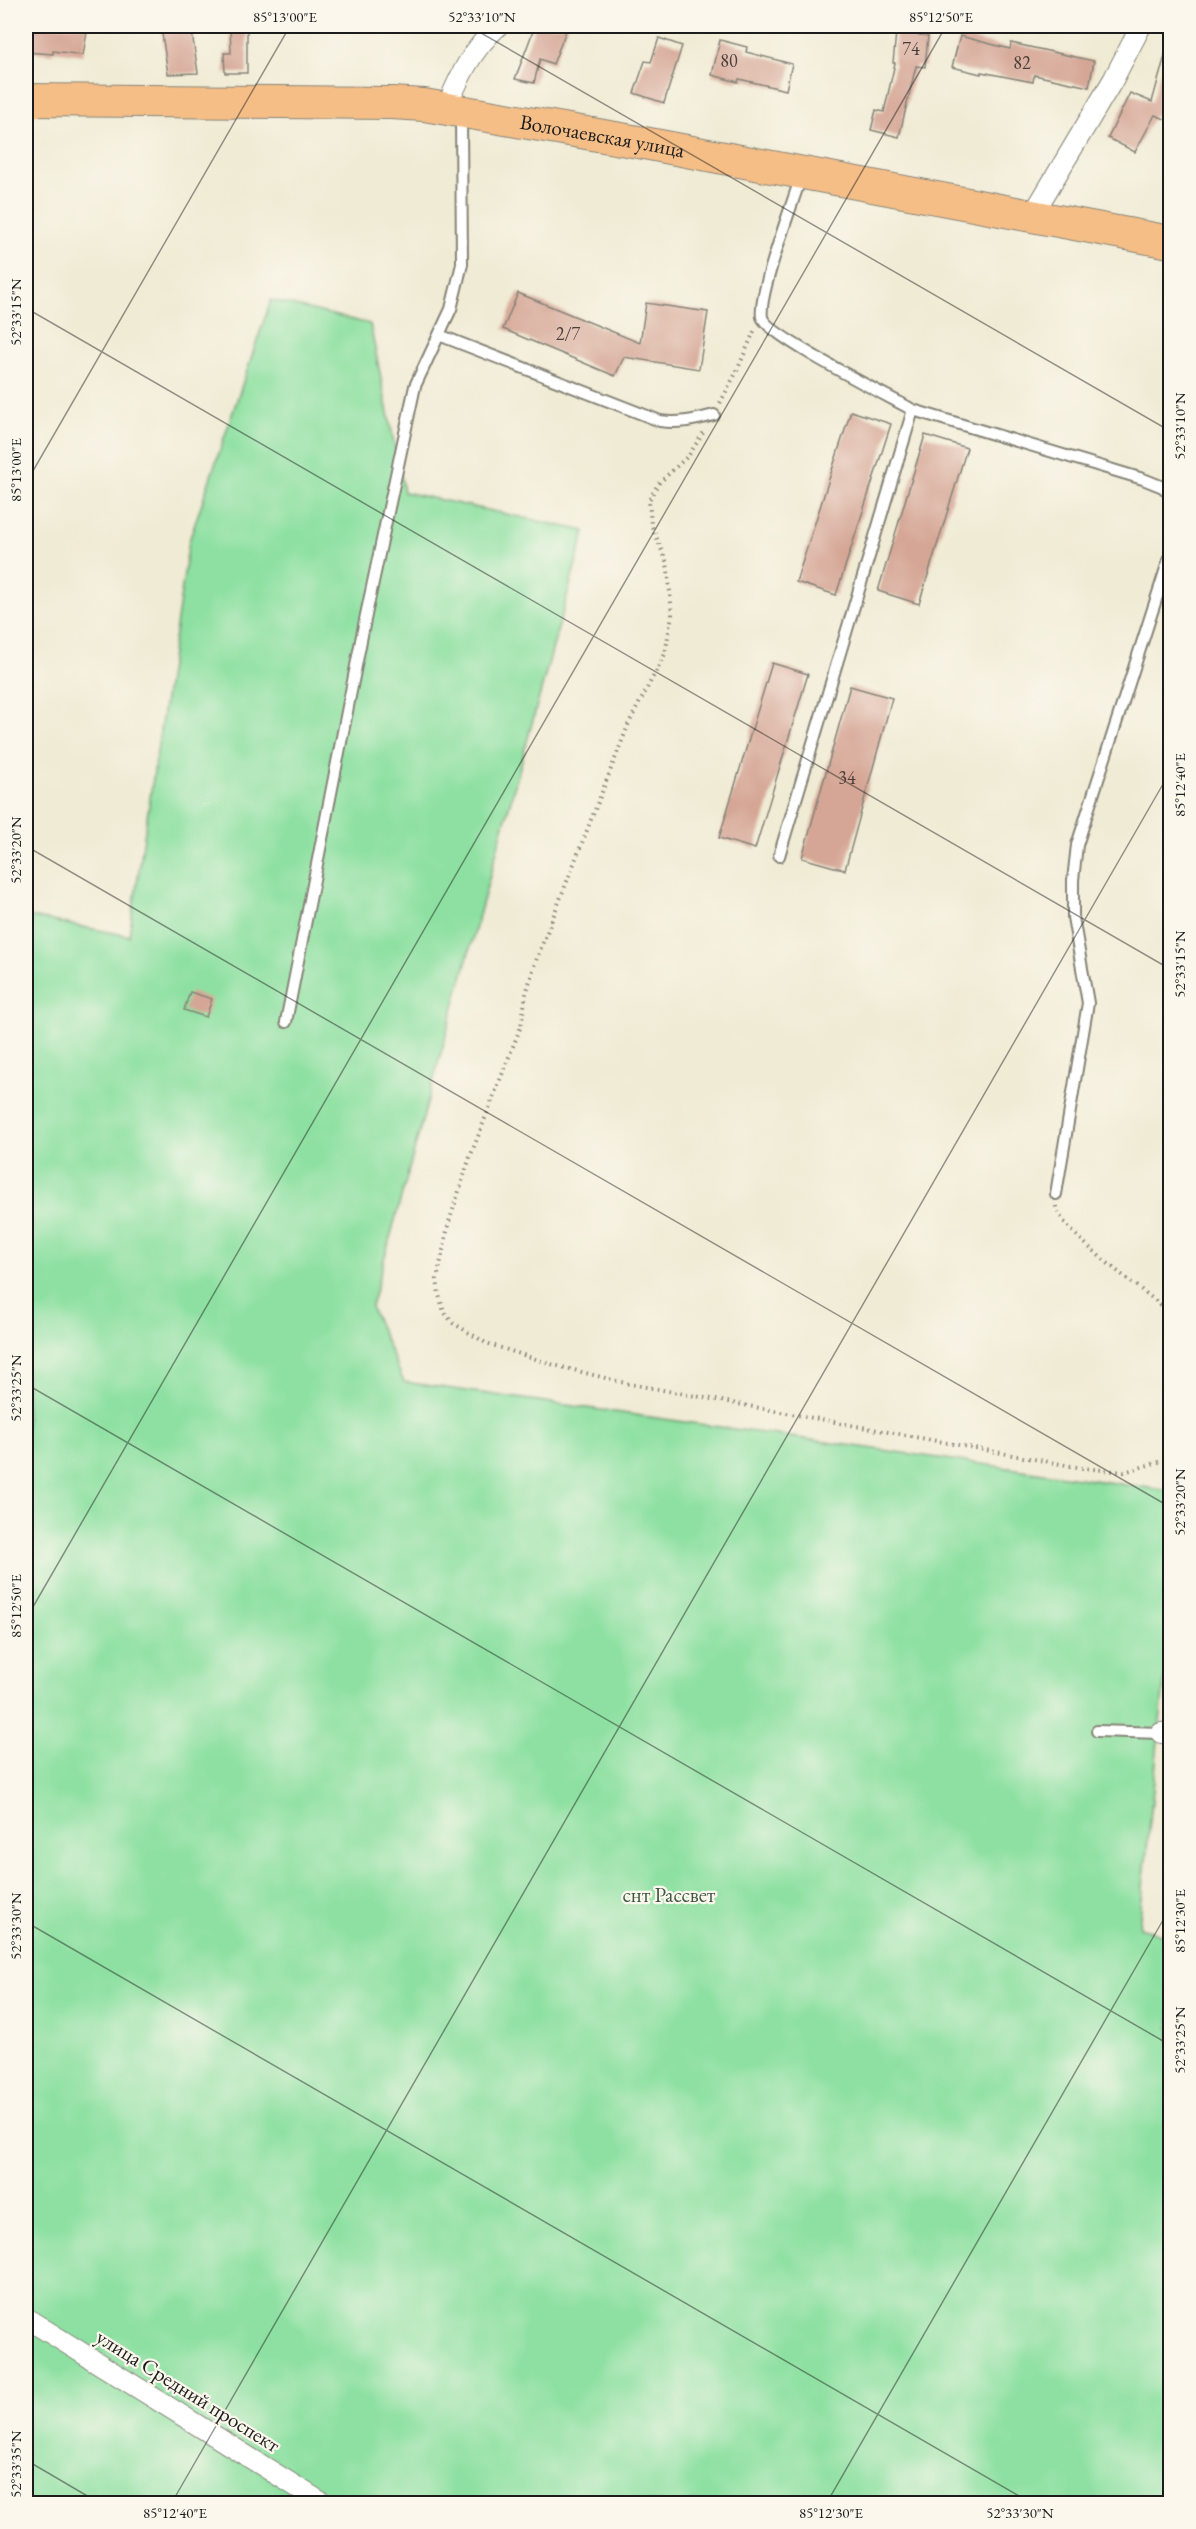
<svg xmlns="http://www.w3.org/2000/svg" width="1196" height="2529" viewBox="0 0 1196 2529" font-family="'EB Garamond',serif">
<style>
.garden{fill:#8de0a1;stroke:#547e5e;stroke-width:1.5}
.building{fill:#d5a695}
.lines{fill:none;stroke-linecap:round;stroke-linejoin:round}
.lane-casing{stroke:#868478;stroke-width:14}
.street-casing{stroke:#868478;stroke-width:22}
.primary-casing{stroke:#868478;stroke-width:34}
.path{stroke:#868478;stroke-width:4;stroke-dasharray:1.5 4.5;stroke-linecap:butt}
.lane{stroke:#fff;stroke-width:10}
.street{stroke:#fff;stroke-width:20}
.primary{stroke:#f6be87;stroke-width:32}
.ticks{fill:none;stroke:#1c1c1c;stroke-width:1.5;stroke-opacity:0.45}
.labels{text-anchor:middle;stroke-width:4.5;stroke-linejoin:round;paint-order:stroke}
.number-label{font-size:18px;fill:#4a3e3a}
.street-label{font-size:21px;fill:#1c1c1c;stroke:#fbf7ec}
.park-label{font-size:21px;fill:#3e5744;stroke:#fbf7ec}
.neatline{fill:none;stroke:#1c1c1c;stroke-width:2}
.ticks-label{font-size:15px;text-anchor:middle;fill:#1c1c1c}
</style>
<rect width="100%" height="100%" fill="#fbf7ec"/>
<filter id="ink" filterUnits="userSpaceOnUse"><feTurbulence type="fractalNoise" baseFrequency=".0167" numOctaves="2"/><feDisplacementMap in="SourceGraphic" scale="12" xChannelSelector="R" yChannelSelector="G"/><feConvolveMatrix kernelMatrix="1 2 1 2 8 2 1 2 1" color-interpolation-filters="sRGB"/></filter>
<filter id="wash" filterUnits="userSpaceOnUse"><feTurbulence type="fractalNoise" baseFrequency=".008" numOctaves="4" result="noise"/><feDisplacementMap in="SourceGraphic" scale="24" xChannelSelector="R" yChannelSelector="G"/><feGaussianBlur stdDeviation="1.35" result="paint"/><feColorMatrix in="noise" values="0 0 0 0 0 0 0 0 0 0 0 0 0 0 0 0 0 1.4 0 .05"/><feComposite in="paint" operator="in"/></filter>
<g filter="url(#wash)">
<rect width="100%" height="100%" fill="#f0ebd4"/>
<path class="garden" d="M271,300L370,324L404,492L585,531L371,1307L404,1382L1170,1491V1624L1139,1927L1170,1937V2503H26V916L129,936L189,541Z"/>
<g id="blocks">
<path class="building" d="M26,26H88L83,55L53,51V54L26,52Z
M171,26H191L198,73L168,74L161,27Z
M230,26H247V73H225L224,53H231Z
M535,26H568L553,64L540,59L534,83L515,79Z
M896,32L928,36L925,67L916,66L899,137L871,130L876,110L884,112L895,63H893Z
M960,36L1010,49L1011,43L1094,61L1089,87L1034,75L1033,82L981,72V74L952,67Z
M659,38L682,46L664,103L634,93L645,61L651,62Z
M720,40L747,47L746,52L792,64L786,90L739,79L738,82L712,75Z
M1166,52L1170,53V121L1155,115L1135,152L1108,138L1130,93L1152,102Z
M518,293L640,343L646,303L708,312L699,369L624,357L615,376L503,329Z
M851,411L891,424L836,595L796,582Z
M925,435L967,448L919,604L878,591Z
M772,663L808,674L755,849L719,838Z
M850,686L892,698L845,870L802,858Z
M190,992L212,999L206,1017L184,1010Z"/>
</g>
</g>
<g filter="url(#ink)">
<use href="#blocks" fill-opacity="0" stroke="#868478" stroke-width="1.5"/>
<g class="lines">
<defs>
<path id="lane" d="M439,335L660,421C679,424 695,420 714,415
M913,410L1143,479L1163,487L1170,495
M779,856L913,410C890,397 766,335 762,317C758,294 793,203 801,176
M286,1022L366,615L415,386L451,309L462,264L461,115
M1056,1194L1088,1003L1073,917V880L1077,845L1170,556
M1097,1731L1161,1733"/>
<path id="street" d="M446,109C460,75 471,51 498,26
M1032,216L1113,80L1141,26
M1161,1733L1170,1732
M26,2318L324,2504"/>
<g id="primary">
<path id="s1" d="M26,100L392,103L424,105L644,143L1170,242"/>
</g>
</defs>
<use href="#lane" class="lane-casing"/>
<use href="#street" class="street-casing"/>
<use href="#primary" class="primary-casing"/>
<path class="path" d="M720,403L736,373L755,329
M703,433L689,455L658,484L649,500L651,524L667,563L669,580L672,615L665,654L629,723L535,963L526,994L521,1026L470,1157L449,1222L437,1279L439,1295L444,1312L453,1323L486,1343L554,1365L625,1383L1082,1468L1124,1472L1170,1459
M1056,1206C1059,1231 1148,1294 1170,1312"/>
<use href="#lane" class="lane"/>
<use href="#street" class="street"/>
<use href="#primary" class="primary"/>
</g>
</g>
<path class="ticks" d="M469,26L1170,431M26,308L1170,969M26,483L290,26M26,846L1170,1507M26,1384L1170,2045M26,1619L946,26M26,1922L1033,2504M26,2460L101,2504M171,2504L1170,772M826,2504L1170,1908"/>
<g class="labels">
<g class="number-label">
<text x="911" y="55">74</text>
<text x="729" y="67">80</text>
<text x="1022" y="69">82</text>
<text x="568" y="340">2/7</text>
<text x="847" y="784">34</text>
</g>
<g class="street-label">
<text dy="7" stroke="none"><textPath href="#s1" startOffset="579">Волочаевская улица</textPath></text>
<text transform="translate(188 2391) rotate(32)" y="7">улица Средний проспект</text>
</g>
<g class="park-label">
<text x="669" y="1902">снт Рассвет</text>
</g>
</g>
<rect width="1196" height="2529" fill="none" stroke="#fbf7ec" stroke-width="66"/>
<rect x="33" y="33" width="1130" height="2463" class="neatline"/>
<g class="ticks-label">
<text x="285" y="22">85°13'00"E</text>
<text x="482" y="22">52°33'10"N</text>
<text x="941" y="22">85°12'50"E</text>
<text transform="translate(16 312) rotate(-90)" y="5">52°33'15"N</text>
<text transform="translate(1180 426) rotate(-90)" y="5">52°33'10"N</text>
<text transform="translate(16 470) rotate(-90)" y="5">85°13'00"E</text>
<text transform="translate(1180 785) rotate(-90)" y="5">85°12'40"E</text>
<text transform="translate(16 850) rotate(-90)" y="5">52°33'20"N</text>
<text transform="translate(1180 964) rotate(-90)" y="5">52°33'15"N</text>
<text transform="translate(16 1388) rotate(-90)" y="5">52°33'25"N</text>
<text transform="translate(1180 1502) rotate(-90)" y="5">52°33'20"N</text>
<text transform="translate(16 1606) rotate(-90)" y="5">85°12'50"E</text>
<text transform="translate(1180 1921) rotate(-90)" y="5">85°12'30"E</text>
<text transform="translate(16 1926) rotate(-90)" y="5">52°33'30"N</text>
<text transform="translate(1180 2040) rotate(-90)" y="5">52°33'25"N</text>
<text transform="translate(16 2464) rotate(-90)" y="5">52°33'35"N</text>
<text x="175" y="2518">85°12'40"E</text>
<text x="831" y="2518">85°12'30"E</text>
<text x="1020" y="2518">52°33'30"N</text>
</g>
</svg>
